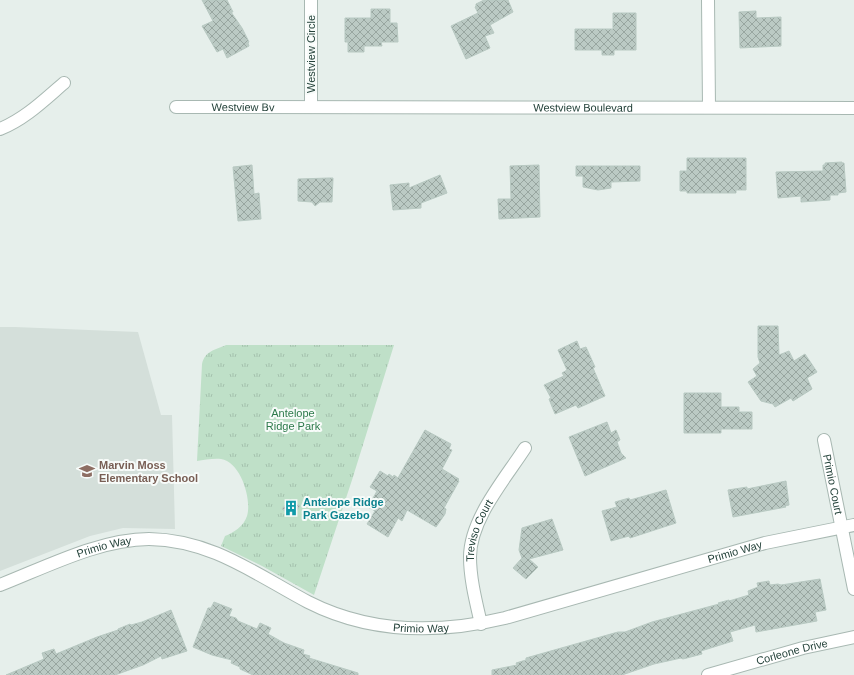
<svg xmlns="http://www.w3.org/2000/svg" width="854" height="675" viewBox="0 0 854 675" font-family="Helvetica,sans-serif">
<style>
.built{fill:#d4dfda}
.park{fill:url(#park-tufts)}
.building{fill:url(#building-cross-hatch);stroke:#b8c9c2}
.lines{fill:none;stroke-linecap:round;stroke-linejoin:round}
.minor-casing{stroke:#a8b8b2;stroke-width:14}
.tertiary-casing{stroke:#a8b8b2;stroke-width:14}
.minor{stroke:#fff;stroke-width:12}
.tertiary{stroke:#fff;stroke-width:12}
.labels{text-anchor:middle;stroke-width:4;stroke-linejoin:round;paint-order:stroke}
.street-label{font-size:11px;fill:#24423a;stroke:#f7fbf9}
.park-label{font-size:11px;fill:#2d7a4b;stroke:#f7fbf9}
.education-label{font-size:11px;font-weight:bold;fill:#785e54;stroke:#f7fbf9;text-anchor:start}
.culture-label{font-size:11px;font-weight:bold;fill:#0d838f;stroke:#f7fbf9;text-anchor:start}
</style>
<defs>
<pattern id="park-tufts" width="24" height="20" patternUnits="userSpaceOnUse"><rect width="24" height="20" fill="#bfe0c8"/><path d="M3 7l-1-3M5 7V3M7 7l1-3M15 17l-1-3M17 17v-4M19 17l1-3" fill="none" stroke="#a4c1ad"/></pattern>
<pattern id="building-cross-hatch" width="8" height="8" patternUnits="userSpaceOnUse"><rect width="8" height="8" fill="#bbcac4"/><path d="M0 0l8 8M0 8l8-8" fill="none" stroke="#98a6a0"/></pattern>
</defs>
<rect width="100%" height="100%" fill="#e6efeb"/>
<path class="built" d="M0,327H15L138,332L161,415H172L175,529L123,528L90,536L0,571Z"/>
<path class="park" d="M226,345H394L352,480L314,595L262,566L221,546L225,536C233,533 244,526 247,516C252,500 241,462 221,459C214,458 204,460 197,461L202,364C205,351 215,350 226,345Z"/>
<path class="building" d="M202,0H227L233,12H231L242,28L249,42L248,43L249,46L227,58L223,49L217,52L202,26L213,21Z
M484,0H508L513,12L490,25L494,33L485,36L490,48L466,59L451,26L478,13L475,7L476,6V4Z
M371,9H390V23H397L398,42H381L382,46H364V52H348V42H345V18H371Z
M756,11V18L781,17V46L740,48L739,12Z
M613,13H636V50H614V55H602V50H575V29H613Z
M687,158H746V190H736V193H687V191H680V171H687Z
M842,162V163H844L846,192L838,193V195H830V200L801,202V196L778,198L776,172L823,171V165H825V163Z
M252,165L254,194L259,193L261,219L238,221L233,167Z
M539,165L540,217L499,219L498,199H511L510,166Z
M576,166H640V181L611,182V188L598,190L583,187V176H576Z
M440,175L447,193L421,203V208L393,210L390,185L409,183V188Z
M329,178H333L332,202H320L315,206L312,202L298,201V179Z
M758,326H778L779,355L789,351L794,361L805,354L817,372L807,378L812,389L793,401L791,398L775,407L773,404L761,401L748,382L757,376L753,369L760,363L758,357Z
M577,341L580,349L586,347L595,367L593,368L605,396L578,408L576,405L555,414L549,399L551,398L544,385L564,376L562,373L567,370L558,350Z
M684,393H721V407H739V412H752V429H721V433H684Z
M607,422L611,433L616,430L620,440L617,442L621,453L626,458L585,476L569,437Z
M425,430L451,444L449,449L452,450L442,469L459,479L458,480L459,481L444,508L446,509L445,514L436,527L407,510L402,521L398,518L388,537L367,524L375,511L368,507L377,491L370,487L380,471L388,476L389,474L393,477L394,475L398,478Z
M786,481L789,505L785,506L786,507L733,517L728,490L747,487V489Z
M666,490L676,523L630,538L629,536L611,541L602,511L617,507L615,502L629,498L630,500Z
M290,499L300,506L292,516L282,509Z
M552,519L563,550L529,559L538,567L526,579L513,568L522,558L519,550L522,528Z
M820,579L826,610L815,612L817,621L756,632L755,625L730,632L733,641L701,651L702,654L683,659L681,658L654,664L622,675H492V670L517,665L516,663L526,660V658L618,632H625L652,622L719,604L718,603L729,600V601L749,595L748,591L758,587L757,583L769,581L770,585L778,584L781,585Z
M214,602L232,609L229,616L236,618L238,621L257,629L260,623L271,628L268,634L284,643L304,650L303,654L310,656L309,658L358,673V675H253L240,669V667L231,663L232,660L212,655L193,647L208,608H211Z
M171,610L187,651L162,659L161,656L143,665L115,675H6L44,659L42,653L54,649L56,654L97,637L118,630V629L130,624L131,625L142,622Z"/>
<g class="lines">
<defs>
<g id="minor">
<path d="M708,0L709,107"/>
<path id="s1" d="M176,107L854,108"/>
<path d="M311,107V0"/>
<path d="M0,129C25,119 44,100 64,83"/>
<path id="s2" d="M824,440L854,589"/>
<path id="s3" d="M481,624C476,602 470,579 470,557C470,519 505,479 525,448"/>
<path id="s4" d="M708,675L803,648L854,637"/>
</g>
<g id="tertiary">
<path id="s5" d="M0,585C46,567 100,539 149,539C212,540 255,574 308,602C371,634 438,634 505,618L765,543L854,525"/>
</g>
</defs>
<use href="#minor" class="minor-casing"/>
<use href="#tertiary" class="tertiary-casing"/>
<use href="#minor" class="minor"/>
<use href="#tertiary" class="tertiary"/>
</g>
<defs>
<symbol id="school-bare" viewBox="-9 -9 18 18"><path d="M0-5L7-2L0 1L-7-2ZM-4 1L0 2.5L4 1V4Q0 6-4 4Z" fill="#8d6e63" stroke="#f7fbf9" stroke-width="2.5" paint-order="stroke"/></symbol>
<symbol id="building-bare" viewBox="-9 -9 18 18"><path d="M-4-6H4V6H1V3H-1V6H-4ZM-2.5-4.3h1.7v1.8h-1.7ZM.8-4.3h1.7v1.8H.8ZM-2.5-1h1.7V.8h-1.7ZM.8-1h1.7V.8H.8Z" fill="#0f9aa8" stroke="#f7fbf9" stroke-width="2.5" paint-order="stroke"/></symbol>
</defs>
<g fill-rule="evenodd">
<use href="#school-bare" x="76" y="460" width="22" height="22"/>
<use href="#building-bare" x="280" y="497" width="22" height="22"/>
</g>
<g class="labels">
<g class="street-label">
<text transform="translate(311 54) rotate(-90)" y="4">Westview Circle</text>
<text dy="4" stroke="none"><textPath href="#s1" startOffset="67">Westview Bv</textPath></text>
<text dy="4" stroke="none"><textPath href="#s1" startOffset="407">Westview Boulevard</textPath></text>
<text dy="4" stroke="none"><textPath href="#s2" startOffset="45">Primio Court</textPath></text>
<text dy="4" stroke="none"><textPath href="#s3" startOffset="96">Treviso Court</textPath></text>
<text dy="4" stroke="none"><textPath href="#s5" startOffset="111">Primio Way</textPath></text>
<text dy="4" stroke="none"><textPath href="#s5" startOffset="771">Primio Way</textPath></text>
<text dy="4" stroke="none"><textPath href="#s5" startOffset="447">Primio Way</textPath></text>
<text dy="4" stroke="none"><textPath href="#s4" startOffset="87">Corleone Drive</textPath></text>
</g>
<g class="park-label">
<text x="293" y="417">Antelope<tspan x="293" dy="13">Ridge Park</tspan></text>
</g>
<g class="education-label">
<text x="99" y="469">Marvin Moss<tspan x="99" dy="13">Elementary School</tspan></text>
</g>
<g class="culture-label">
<text x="303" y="506">Antelope Ridge<tspan x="303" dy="13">Park Gazebo</tspan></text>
</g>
</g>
</svg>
